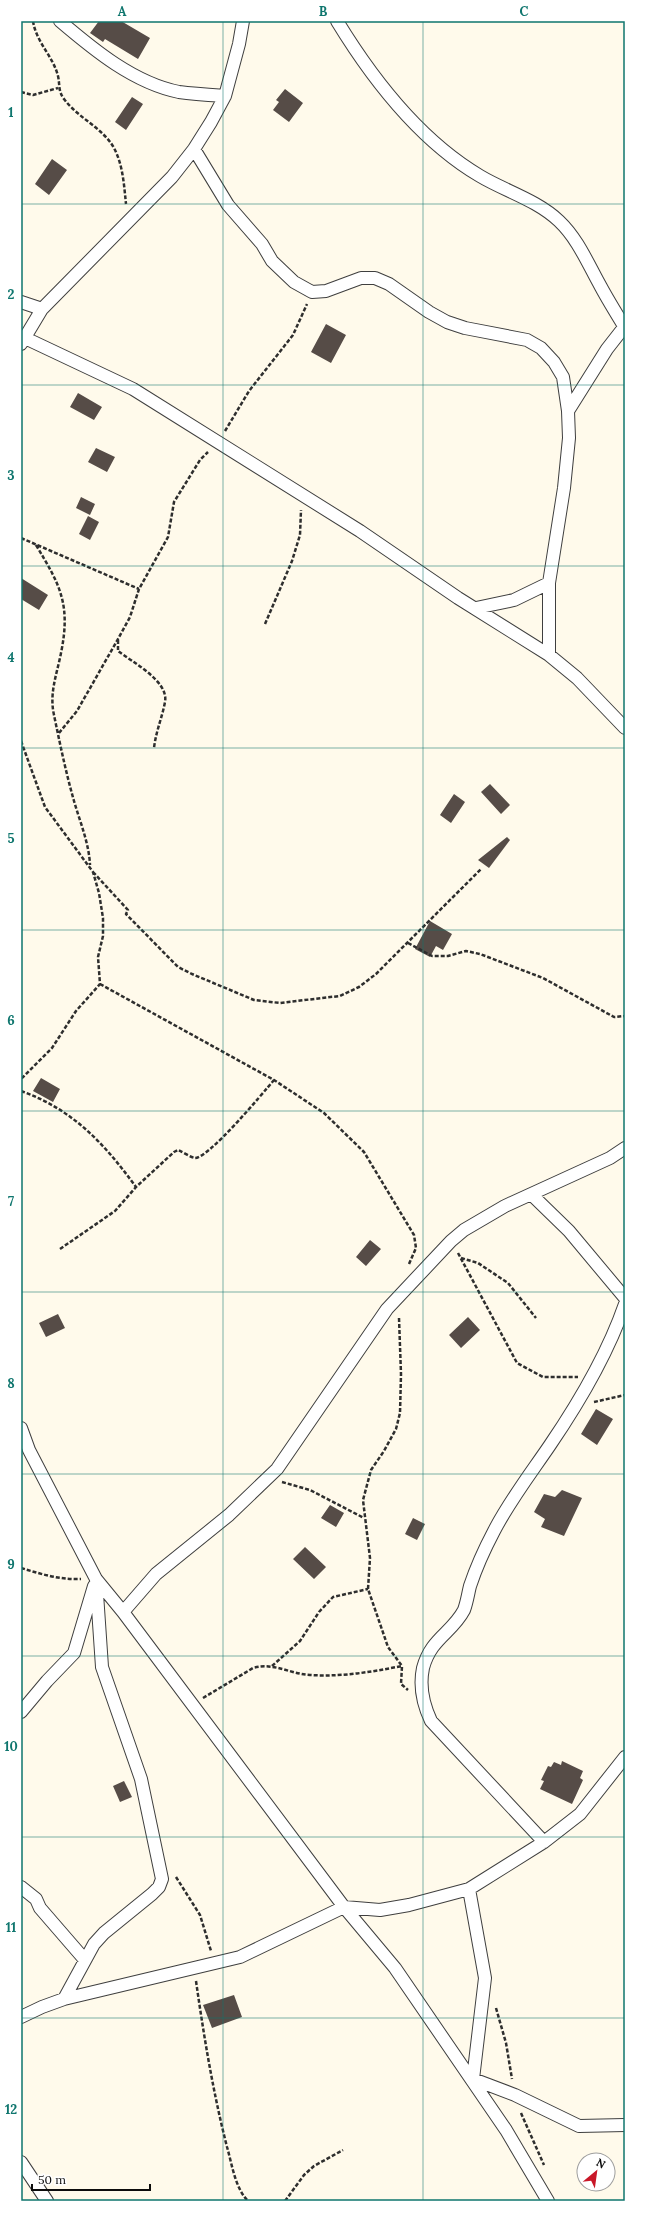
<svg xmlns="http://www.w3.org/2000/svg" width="646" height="2222" viewBox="0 0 646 2222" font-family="Lora,serif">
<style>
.building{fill:#564c47}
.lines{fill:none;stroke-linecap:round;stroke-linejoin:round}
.minor-casing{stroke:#3f3f3f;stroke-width:14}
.path{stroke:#2e2e2e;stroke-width:2.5;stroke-dasharray:4 2;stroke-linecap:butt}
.minor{stroke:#fff;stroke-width:12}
.grid{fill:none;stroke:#0f766e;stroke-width:1;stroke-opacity:0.55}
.neatline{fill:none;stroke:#0f766e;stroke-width:1.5}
.grid-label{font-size:13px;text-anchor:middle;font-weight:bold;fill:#0f766e}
</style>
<rect width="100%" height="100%" fill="#fffaeb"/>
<path class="building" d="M99,21H121L150,38L138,59L105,39L103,42L90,33Z
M285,89L303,103L289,122L273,110L279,102L276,100Z
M132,97L143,104L126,130L115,122Z
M52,159L67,170L49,195L35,184Z
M326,324L346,335L331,363L311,352Z
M78,393L102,407L94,420L70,407Z
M96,448L115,457L107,472L88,462Z
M81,497L95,504L90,515L76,508Z
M88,516L99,522L90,540L79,534Z
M21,578L48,595L39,610L21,599Z
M490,784L510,805L501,814L481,792Z
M454,794L465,802L451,823L440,815Z
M507,837L510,840L489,868L478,860Z
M430,921L452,934L443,950L436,946L430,957L415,949Z
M41,1078L60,1089L53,1102L33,1091Z
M370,1240L381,1249L366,1266L356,1257Z
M58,1314L65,1328L46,1337L39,1323Z
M468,1317L480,1330L461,1348L449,1335Z
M596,1409L613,1419L597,1445L581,1434Z
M562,1490L582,1498L564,1536L541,1527L545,1519L534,1512L544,1494L555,1497Z
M330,1505L344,1513L336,1527L321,1518Z
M413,1518L425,1524L417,1540L405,1534Z
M305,1547L326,1567L314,1579L293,1559Z
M562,1761L583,1771L580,1778L583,1780L572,1804L540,1789L544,1781L541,1780L548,1766L551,1767L554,1762L561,1765Z
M124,1781L132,1797L120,1802L113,1786Z
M234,1995L242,2017L212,2028L203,2005Z"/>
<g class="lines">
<defs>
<path id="minor" d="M60,21C94,50 134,83 179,92C194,94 210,95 225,96
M337,21C373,80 419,140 480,176C505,191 537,200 559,221C578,239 588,264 601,287C608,300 616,313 624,326
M194,149L228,205L262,244L272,261L294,282L312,292L326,291L361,278H375L389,284L429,312L447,322L465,328L527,340L541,348L554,362L563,377L568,411L569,438L564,488L549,583V655
M21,302L42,309
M25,338L133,389L360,531L458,598L549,655L577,678L625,728
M21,344L42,309L172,177L194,149L211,122L225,96L239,44L243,21
M568,411L607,349L625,326
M476,608L514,600L549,583
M532,1195L569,1231L625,1298
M21,1428L29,1450L96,1579L123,1612L344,1907L395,1968L506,2130L548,2201
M123,1612L156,1574L229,1515L277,1469L387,1309L451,1241L464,1230L505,1206L610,1158L625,1148
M21,1712L47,1681L74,1653L94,1586
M544,1842L431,1721C423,1704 419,1687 423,1668C431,1638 452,1633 464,1610C467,1602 468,1594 470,1586C476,1568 485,1548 494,1531C510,1500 531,1473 550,1445C580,1401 608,1353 625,1304
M21,1887L36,1899L40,1908L85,1960
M469,1889L485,1978L473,2079L515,2095L579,2126L625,2125
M64,1999L94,1944L104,1933L152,1894L159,1887L162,1879L141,1779L102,1667L96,1579
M21,2017L42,2007L64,1999L240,1957L344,1907L380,1910L409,1905L469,1889L544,1842L580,1814L625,1757
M21,2162L47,2201"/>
</defs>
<use href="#minor" class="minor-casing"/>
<path class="path" d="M33,21C36,42 53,56 58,76C60,85 58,91 64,99C78,118 103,128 114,148C123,165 124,185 126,204
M21,92L33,95L58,88
M225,431L249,391L293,335L307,304
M21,538L139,589
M36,545C60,585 71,604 61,653C57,674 49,693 54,715C60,744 66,773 74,801C80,822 89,843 90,865
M265,624L292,561L300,535L301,510
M118,640V651C132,662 169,681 165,702C162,718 156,731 154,748
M59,733L77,711L118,639L130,617L139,589L168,537L174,502L200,460L208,452
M21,741L45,807L93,872L99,893L103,918V936L98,957L100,984L76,1011L52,1048L21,1079
M93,872L128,910L126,914L178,967L192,974L254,1000L280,1003L322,998L340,996L359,987L376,974L481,869
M408,943L432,956H448L466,951L480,954L543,978L614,1017L625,1016
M100,984L274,1080L324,1113L364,1152L414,1235L416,1248L409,1264
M21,1091C72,1109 104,1143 136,1187
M60,1249L115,1211L136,1187L174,1152L178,1150C183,1152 190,1157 195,1158C209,1158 262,1094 274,1080
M458,1253L517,1363L543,1377H578
M461,1258L478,1263L508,1283L536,1318
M399,1318L401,1374L400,1413L396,1429L384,1451L371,1470L363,1500L370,1558L368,1589L388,1647L402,1666L401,1684L408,1690
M594,1402L625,1395
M282,1482L310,1490L364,1518
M21,1568C41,1574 60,1580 81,1579
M272,1666L300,1641L319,1612L333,1597L368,1589
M203,1698L253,1668C274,1662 290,1674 310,1675C342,1677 371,1672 402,1666
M176,1877L200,1915L211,1951
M196,1981C204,2037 213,2092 227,2147C232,2164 235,2188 248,2201
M496,2008L506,2043L512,2079
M521,2113L544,2165
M285,2201L304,2175L314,2166L343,2150"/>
<use href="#minor" class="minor"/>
</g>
<path class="grid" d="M223,21V2201M423,21V2201M21,204H625M21,385H625M21,566H625M21,748H625M21,930H625M21,1111H625M21,1292H625M21,1474H625M21,1656H625M21,1837H625M21,2018H625"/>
<rect width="646" height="2222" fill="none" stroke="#ffffff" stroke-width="44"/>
<g transform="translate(596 2172) rotate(29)"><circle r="19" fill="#ffffff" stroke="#9e9e9e"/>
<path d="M0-3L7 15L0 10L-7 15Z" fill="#c91728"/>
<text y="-6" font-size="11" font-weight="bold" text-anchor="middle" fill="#0c0c0c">N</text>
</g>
<path d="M32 2184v6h118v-6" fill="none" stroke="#0c0c0c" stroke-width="2"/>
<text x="38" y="2184" font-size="12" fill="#0c0c0c" stroke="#ffffff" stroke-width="3" paint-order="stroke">50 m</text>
<rect x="22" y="22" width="602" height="2178" class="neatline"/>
<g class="grid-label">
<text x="122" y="16">A</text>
<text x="323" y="16">B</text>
<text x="524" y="16">C</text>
<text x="11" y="117">1</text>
<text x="11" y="299">2</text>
<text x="11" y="480">3</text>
<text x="11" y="662">4</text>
<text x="11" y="843">5</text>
<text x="11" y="1025">6</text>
<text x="11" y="1206">7</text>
<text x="11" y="1388">8</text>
<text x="11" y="1569">9</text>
<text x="11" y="1751">10</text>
<text x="11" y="1932">11</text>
<text x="11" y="2114">12</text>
</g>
</svg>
